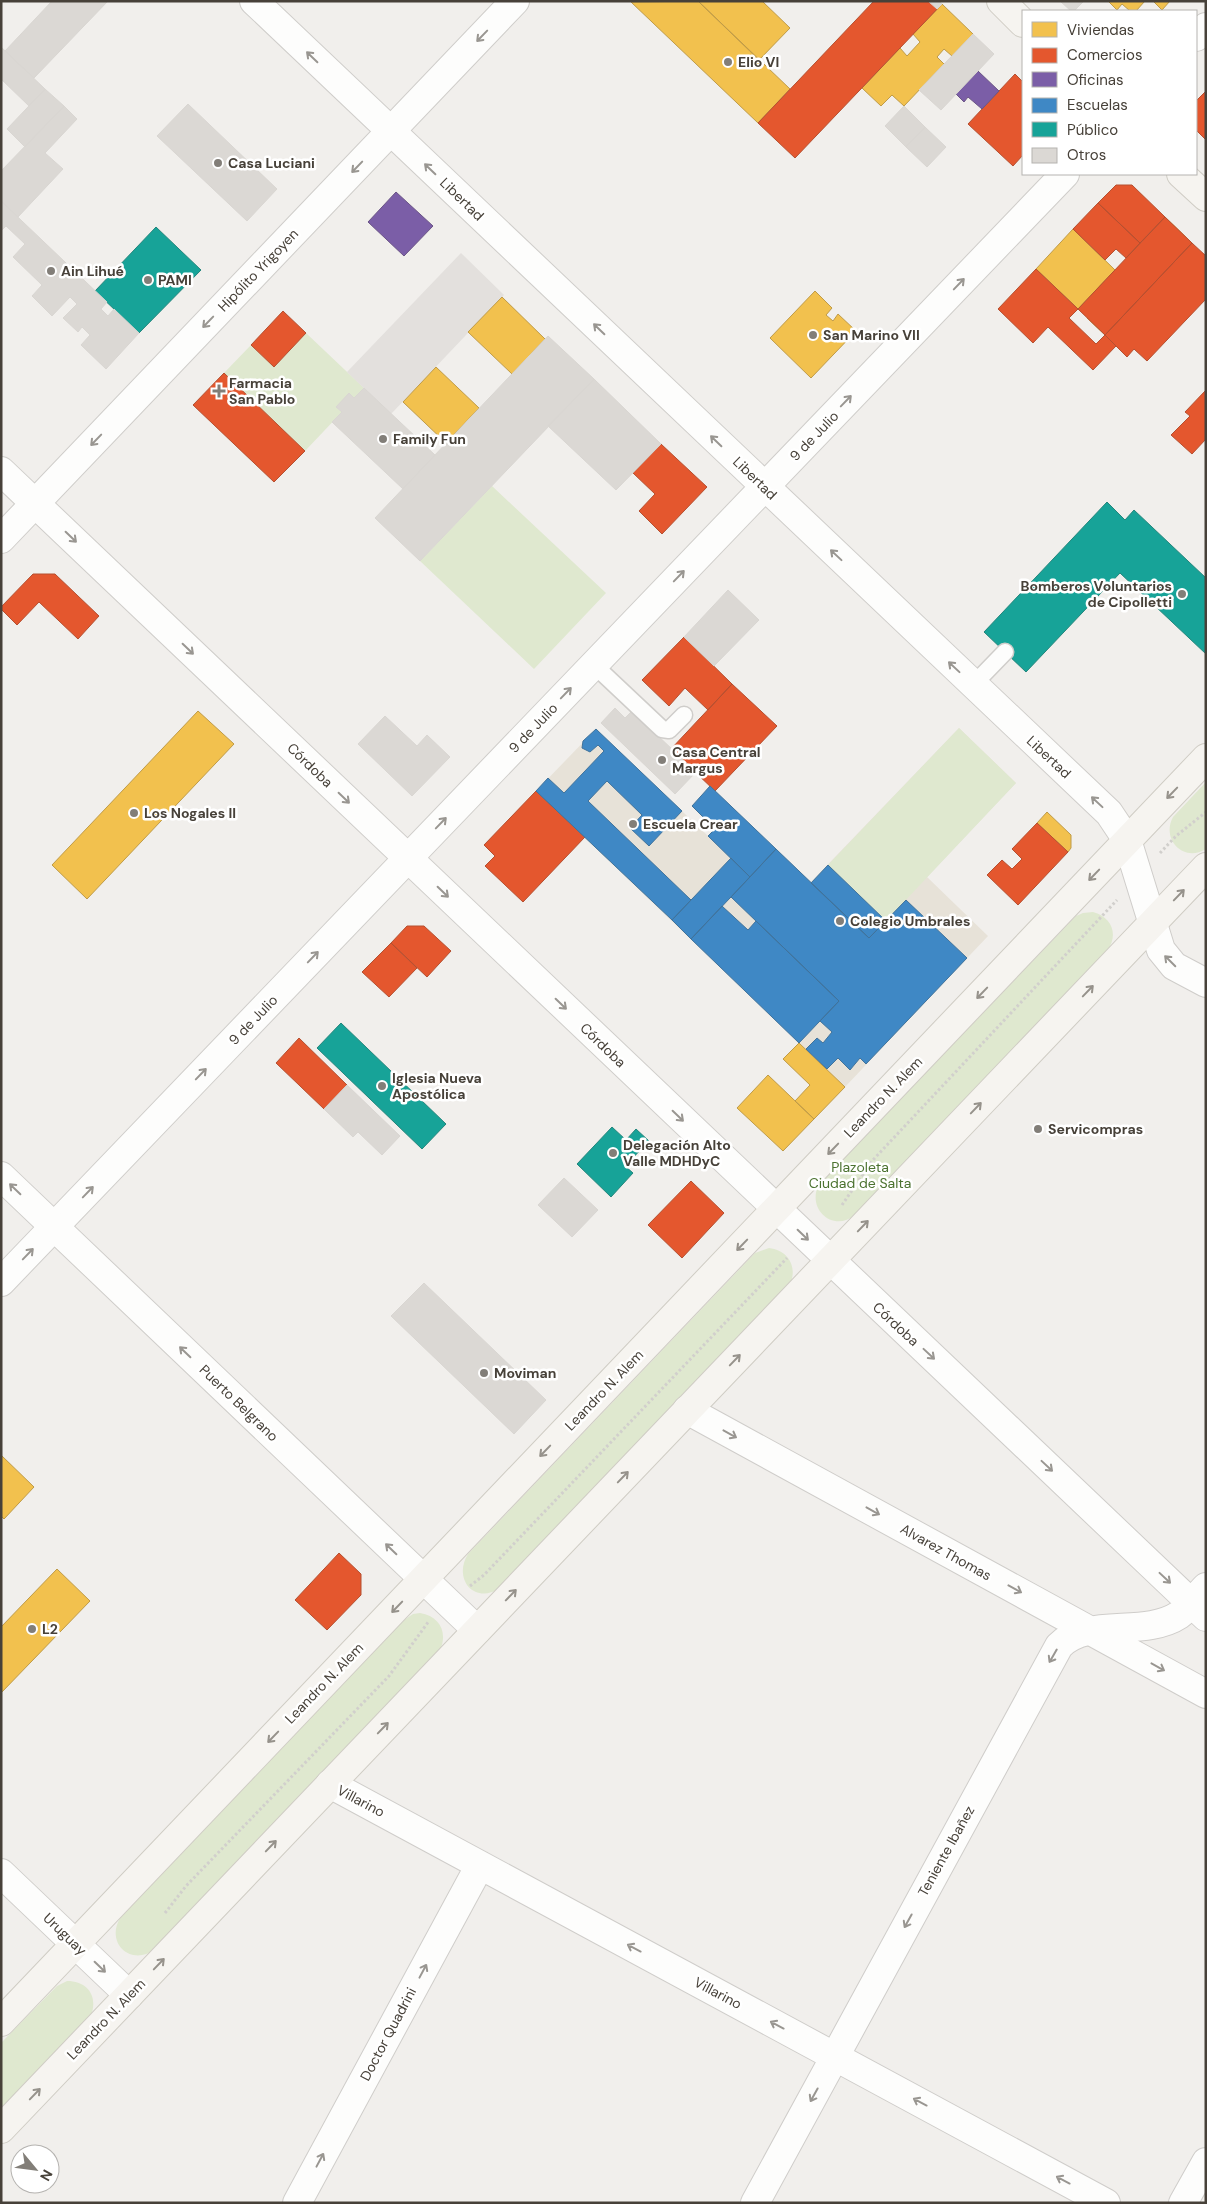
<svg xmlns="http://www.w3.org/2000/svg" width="1207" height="2204" viewBox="0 0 1207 2204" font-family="'DM Sans',sans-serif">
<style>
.education{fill:#e7e2d8}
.green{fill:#dfe8cf}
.parking{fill:#e3e0dd}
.homes{fill:#f2c14e;stroke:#bf9b48}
.shops{fill:#e4572e;stroke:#b55031}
.offices{fill:#7b5ea7;stroke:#6b5586}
.schools{fill:#3f88c5;stroke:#41739b}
.public{fill:#17a398;stroke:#25867c}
.building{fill:#dbd8d4;stroke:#d9d6d2}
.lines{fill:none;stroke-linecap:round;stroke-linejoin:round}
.service-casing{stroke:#cfcdca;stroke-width:19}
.minor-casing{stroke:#cfcdca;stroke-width:30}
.tertiary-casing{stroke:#cfcdca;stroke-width:30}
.secondary-casing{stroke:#cfccc4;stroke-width:30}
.path{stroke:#d1cfcc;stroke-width:3;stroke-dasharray:2.5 2.5;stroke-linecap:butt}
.service{stroke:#fdfdfc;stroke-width:16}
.minor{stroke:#fdfdfc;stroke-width:28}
.tertiary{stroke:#fdfdfc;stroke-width:28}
.secondary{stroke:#f6f4f0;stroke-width:28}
.oneway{stroke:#999691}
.oneway2{stroke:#96928b}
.poi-dot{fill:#827e78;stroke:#fff;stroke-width:2}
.labels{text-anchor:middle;stroke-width:5;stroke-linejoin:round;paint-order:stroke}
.poi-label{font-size:14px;font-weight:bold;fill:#474139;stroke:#fff;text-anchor:start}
.street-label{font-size:14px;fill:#474139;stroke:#fff}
.park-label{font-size:14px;fill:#4c7331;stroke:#fff}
</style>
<rect width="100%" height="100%" fill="#f1efec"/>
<path class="education" d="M959,728L1016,783L927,877L988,936L845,1087L536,791L596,729L750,876L776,849L811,882Z"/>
<path class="green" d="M306,333L364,388L354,398L336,407L342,412L305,451L224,373L251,345L274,366Z
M492,486L606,593L534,669L420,561Z
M959,728L1016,783L886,921L828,865Z
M1206,782V849C1183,863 1161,839 1173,817Z
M1093,912C1112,917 1119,935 1107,951L855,1215C833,1233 806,1209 819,1184L1076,916L1083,913Z
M769,1248C787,1250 797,1265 791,1282L499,1589C473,1604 453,1578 468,1554L755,1253Z
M420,1613C440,1616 448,1633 440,1650L155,1949C132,1967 105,1944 120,1918L404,1620L413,1614Z
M67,1981C89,1981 99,1998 90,2018L1,2111V2043L57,1986Z"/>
<path class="parking" d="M461,253L504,295L391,414L347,372Z"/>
<path class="homes" d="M698,1L790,89L758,123L631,2Z
M698,1H762L790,28L759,60Z
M1108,1H1145L1136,11H1130L1122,4L1117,10Z
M1153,1H1170L1162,10Z
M942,4L973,34L952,56L944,49L937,57L944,64L904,106L892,95L881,106L862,88L900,48L907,56L920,42L913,34Z
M1165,217L1192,243L1105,335L1087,318L1103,302L1093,293L1105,281L1116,292L1127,280L1122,275L1132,264L1126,258L1140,243L1146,249L1153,242L1147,237Z
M1073,229L1115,270L1078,309L1036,269Z
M815,291L832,308L826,315L833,321L838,314L856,331L811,378L770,338Z
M502,297L545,339L512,374L468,332Z
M436,367L479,408L446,443L403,402Z
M198,711L234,744L87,899L52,865Z
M1047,812L1071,835V848L1068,852L1037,823Z
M799,1043L845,1087L814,1119L795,1101L810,1085L783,1059Z
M768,1075L814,1119L783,1151L737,1108Z
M1,1455L34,1487L4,1519L1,1516Z
M57,1569L90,1601L1,1693V1627Z"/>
<path class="shops" d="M874,1H939L942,4L795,158L758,123Z
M1015,74L1023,82V155L1013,166L968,124Z
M1206,91V140L1196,130V101Z
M1116,185H1132L1165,217L1140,243L1098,203Z
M1098,203L1140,243L1126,258L1116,249L1105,260L1073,229Z
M1165,217L1192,243L1105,335L1078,309Z
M1192,243L1206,256V299L1147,361L1134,349L1127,357L1105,335Z
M1036,269L1078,309L1069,318L1096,344L1105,335L1116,346L1093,370L1048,327L1033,343L998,309Z
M283,311L306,333L274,367L251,345Z
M224,373L305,451L274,482L193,405Z
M1206,390V439L1192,454L1171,435L1190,416L1185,412Z
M661,444L707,487L662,534L639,511L655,494L633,473Z
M33,574H55L99,616L78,639L39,602L17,625L1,609V607Z
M684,637L732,684L708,710L685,688L669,706L642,680Z
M732,684L777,726L715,791L671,749Z
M536,791L585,837L523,902L485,866L495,856L484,845Z
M1037,823L1068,852L1018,905L987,875L1002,860L1012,869L1022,859L1012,849Z
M407,926H424L451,951L427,977L391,943Z
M391,943L417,968L389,997L362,972Z
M299,1038L347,1085L324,1109L276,1063Z
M691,1181L724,1213L682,1258L648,1225Z
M339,1553L361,1574V1595L327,1630L295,1600Z"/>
<path class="offices" d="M978,71L999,91L982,109L968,97L964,102L956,94Z
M396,192L433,226L404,256L368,222Z"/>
<path class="schools" d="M596,729L682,811L649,846L630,828L642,815L607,781L588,801L691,900L672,920L536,791L548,778L564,793L604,751L598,745L590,752L582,748L583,741Z
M710,786L776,849L750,877L708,836L715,829L692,806Z
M776,849L869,938L906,900L967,958L866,1064L860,1058L850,1070L838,1058L827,1069L806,1049L817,1038L823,1043L832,1032L820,1021L839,1001L731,897Z
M731,858L750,877L691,939L672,920Z
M828,865L886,921L869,938L811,883Z
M722,906L748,930L756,921L839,1001L799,1043L691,939Z"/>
<path class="public" d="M156,227L201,270L139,333L95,291Z
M1107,502L1125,520L1134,510L1206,578V654L1120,573L1026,672L984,632Z
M341,1023L446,1124L422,1149L317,1048Z
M612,1127L626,1140L636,1129L649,1141L625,1166L633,1173L611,1197L577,1164Z"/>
<path class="building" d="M52,1H108L34,78L5,51Z
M928,1H939L942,4L937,9Z
M1060,1H1084L1074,11H1071Z
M973,34L994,54L941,110L919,90Z
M1,47L45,89L29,106L1,79Z
M45,89L64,106L25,147L7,129Z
M188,104L277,189L247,221L157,136Z
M64,106L77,119L45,153L63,169L18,217L1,201V171Z
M904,106L925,127L906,147L885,126Z
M925,127L946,147L927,167L906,147Z
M1,201L107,302L101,309L108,316L114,309L139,333L106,369L81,345L90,335L82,327L78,332L63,318L77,304L70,297L52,316L32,296L42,285L13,257L25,244L6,226L1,231Z
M548,336L594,379L420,561L375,518Z
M594,379L661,444L616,490L548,426Z
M364,388L435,455L403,489L332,422L342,412L336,407L349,393L354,398Z
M728,590L759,620L714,666L684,637Z
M615,708L625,718L632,711L696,772L675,794L601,723Z
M385,716L417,746L427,735L450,757L412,796L358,744Z
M347,1085L400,1136L382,1155L358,1132L353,1137L324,1109Z
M564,1178L598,1210L572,1237L538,1205Z
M424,1283L546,1400L514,1434L391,1316Z"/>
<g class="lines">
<defs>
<path id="service" d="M594,665L662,729L669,730L684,715
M973,685L1005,652"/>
<path id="minor" d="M254,1L1109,813L1127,840L1161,950L1174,966L1206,983
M1196,37L1206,27
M1,471L1206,1617
M1,1282L1065,174
M687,1410L1206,1694
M330,1784L1106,2203
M1,1873L129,1995
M297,2203L480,1865
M755,2203L1059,1646C1088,1616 1144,1638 1179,1615C1189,1608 1197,1596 1206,1587
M1183,2203L1206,2162"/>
<path id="tertiary" d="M1,539L515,1
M1,1176L477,1630"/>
<path id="secondary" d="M1001,1L1023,23
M1181,174L1206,197
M1,2022L1206,758
M1,2129L1206,867"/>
</defs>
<use href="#service" class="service-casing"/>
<use href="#minor" class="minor-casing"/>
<use href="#tertiary" class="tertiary-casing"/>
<use href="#secondary" class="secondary-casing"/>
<path class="path" d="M1160,853L1176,836L1206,812
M842,1205L872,1161L1117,900
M470,1586L484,1575L787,1258
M165,1913L186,1886L389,1676L429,1621"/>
<use href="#service" class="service"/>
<use href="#minor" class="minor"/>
<use href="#tertiary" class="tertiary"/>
<use href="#secondary" class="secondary"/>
</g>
<defs><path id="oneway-shaft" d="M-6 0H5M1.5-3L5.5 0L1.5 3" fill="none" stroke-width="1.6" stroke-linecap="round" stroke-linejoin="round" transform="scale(1.25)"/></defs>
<g class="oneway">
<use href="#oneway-shaft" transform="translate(482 36) rotate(134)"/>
<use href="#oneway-shaft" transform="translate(312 57) rotate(-136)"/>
<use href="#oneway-shaft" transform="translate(357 167) rotate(134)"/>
<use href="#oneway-shaft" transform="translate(430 169) rotate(-136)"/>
<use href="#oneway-shaft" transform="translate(959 284) rotate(-46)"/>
<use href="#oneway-shaft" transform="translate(208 322) rotate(134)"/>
<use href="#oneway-shaft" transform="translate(599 329) rotate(-136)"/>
<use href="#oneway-shaft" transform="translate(846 401) rotate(-46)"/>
<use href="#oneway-shaft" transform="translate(96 440) rotate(134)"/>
<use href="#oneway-shaft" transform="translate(716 441) rotate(-136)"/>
<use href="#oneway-shaft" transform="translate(71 537) rotate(44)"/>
<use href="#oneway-shaft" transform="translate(836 555) rotate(-137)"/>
<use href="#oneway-shaft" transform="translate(679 576) rotate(-46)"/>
<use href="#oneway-shaft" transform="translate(188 649) rotate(44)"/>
<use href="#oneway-shaft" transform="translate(954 667) rotate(-137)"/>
<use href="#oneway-shaft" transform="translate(566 693) rotate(-46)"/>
<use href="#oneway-shaft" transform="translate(344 798) rotate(44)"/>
<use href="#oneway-shaft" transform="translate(1097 802) rotate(-137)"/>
<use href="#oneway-shaft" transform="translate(441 823) rotate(-46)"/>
<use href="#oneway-shaft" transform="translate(443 892) rotate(44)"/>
<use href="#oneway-shaft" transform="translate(313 957) rotate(-46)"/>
<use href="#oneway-shaft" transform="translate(1170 961) rotate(-135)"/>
<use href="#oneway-shaft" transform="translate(561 1004) rotate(44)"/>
<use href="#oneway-shaft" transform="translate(201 1074) rotate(-46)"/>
<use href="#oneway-shaft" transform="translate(678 1116) rotate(44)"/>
<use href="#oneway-shaft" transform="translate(15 1189) rotate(-136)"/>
<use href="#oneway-shaft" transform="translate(88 1192) rotate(-46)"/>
<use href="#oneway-shaft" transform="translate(803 1235) rotate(44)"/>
<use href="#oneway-shaft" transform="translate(28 1254) rotate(-46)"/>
<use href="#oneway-shaft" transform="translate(185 1352) rotate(-136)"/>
<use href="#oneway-shaft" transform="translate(929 1354) rotate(43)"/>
<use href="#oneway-shaft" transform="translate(730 1434) rotate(29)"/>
<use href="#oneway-shaft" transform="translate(1047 1466) rotate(43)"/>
<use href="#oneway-shaft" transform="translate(873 1511) rotate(29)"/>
<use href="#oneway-shaft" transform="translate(391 1549) rotate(-136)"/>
<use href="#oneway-shaft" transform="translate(1165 1578) rotate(43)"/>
<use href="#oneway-shaft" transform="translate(1015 1589) rotate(29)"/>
<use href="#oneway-shaft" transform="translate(1053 1656) rotate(120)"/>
<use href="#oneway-shaft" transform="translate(1158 1667) rotate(29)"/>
<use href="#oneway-shaft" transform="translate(908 1921) rotate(119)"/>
<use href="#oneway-shaft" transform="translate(634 1948) rotate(-152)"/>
<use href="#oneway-shaft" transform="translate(100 1967) rotate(44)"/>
<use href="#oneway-shaft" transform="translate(423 1971) rotate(-62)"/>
<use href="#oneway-shaft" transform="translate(777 2025) rotate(-152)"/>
<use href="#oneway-shaft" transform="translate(814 2095) rotate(119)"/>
<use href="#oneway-shaft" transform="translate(920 2102) rotate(-152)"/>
<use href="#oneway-shaft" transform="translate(320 2160) rotate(-62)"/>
<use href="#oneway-shaft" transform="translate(1063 2180) rotate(-152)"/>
</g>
<g class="oneway2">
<use href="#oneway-shaft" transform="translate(1172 793) rotate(134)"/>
<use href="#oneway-shaft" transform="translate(1094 875) rotate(134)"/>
<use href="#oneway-shaft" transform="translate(1179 895) rotate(-46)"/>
<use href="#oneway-shaft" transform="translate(1088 991) rotate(-46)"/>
<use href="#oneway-shaft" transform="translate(982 993) rotate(134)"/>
<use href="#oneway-shaft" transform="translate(976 1108) rotate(-46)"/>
<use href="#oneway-shaft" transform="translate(833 1149) rotate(134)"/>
<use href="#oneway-shaft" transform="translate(863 1226) rotate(-46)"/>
<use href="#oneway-shaft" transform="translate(742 1245) rotate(134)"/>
<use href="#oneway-shaft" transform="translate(735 1360) rotate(-46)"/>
<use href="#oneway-shaft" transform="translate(545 1451) rotate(134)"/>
<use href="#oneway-shaft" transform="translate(623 1477) rotate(-46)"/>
<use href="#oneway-shaft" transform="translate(511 1595) rotate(-46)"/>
<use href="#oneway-shaft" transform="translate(397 1607) rotate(134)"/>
<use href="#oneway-shaft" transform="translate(383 1728) rotate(-46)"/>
<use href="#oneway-shaft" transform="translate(273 1737) rotate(134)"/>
<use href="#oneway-shaft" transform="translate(271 1846) rotate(-46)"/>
<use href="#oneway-shaft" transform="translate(159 1964) rotate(-46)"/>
<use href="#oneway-shaft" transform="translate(35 2094) rotate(-46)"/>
</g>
<g class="poi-dot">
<circle cx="728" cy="62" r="5"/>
<circle cx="218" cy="163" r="5"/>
<circle cx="51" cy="271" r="5"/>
<circle cx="148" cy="280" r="5"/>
<circle cx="813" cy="335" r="5"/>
<path d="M216.5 383.5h5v5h5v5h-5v5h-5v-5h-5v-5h5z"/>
<circle cx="383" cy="439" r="5"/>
<circle cx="1182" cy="594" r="5"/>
<circle cx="662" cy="760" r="5"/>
<circle cx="134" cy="813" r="5"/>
<circle cx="633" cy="824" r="5"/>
<circle cx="840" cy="921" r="5"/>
<circle cx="382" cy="1086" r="5"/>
<circle cx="1038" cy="1129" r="5"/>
<circle cx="613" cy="1153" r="5"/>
<circle cx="484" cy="1373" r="5"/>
<circle cx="32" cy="1629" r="5"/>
</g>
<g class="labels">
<g class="poi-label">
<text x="738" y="67">Elio VI</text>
<text x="228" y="168">Casa Luciani</text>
<text x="61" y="276">Ain Lihué</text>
<text x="158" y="285">PAMI</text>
<text x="823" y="340">San Marino VII</text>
<text x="229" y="388">Farmacia<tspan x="229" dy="16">San Pablo</tspan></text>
<text x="393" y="444">Family Fun</text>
<text x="1172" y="591" text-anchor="end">Bomberos Voluntarios<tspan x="1172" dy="16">de Cipolletti</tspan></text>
<text x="672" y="757">Casa Central<tspan x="672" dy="16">Margus</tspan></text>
<text x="144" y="818">Los Nogales II</text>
<text x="643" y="829">Escuela Crear</text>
<text x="850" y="926">Colegio Umbrales</text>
<text x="392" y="1083">Iglesia Nueva<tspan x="392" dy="16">Apostólica</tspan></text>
<text x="1048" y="1134">Servicompras</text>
<text x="623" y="1150">Delegación Alto<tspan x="623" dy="16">Valle MDHDyC</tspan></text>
<text x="494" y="1378">Moviman</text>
<text x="42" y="1634">L2</text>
</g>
<g class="street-label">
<text transform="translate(462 199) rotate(44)" y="5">Libertad</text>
<text transform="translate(258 270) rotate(-46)" y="5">Hipólito Yrigoyen</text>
<text transform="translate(814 436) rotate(-46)" y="5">9 de Julio</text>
<text transform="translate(755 478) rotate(44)" y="5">Libertad</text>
<text transform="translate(533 728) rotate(-46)" y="5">9 de Julio</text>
<text transform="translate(1049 757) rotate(43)" y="5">Libertad</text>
<text transform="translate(310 765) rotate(44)" y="5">Córdoba</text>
<text transform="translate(253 1020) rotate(-46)" y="5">9 de Julio</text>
<text transform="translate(603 1045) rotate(44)" y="5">Córdoba</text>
<text transform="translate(883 1097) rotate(-46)" y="5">Leandro N. Alem</text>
<text transform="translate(896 1324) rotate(43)" y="5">Córdoba</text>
<text transform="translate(604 1390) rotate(-46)" y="5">Leandro N. Alem</text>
<text transform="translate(239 1403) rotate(44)" y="5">Puerto Belgrano</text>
<text transform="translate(946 1552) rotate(29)" y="5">Alvarez Thomas</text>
<text transform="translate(324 1683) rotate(-46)" y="5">Leandro N. Alem</text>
<text transform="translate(361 1801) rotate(28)" y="5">Villarino</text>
<text transform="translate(946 1851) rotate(-61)" y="5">Teniente Ibañez</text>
<text transform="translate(65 1934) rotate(44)" y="5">Uruguay</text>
<text transform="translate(718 1993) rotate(28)" y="5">Villarino</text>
<text transform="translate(106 2019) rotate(-46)" y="5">Leandro N. Alem</text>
<text transform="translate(388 2034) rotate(-62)" y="5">Doctor Quadrini</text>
</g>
<g class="park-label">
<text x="860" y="1172">Plazoleta<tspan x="860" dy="16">Ciudad de Salta</tspan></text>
</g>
</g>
<rect width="1207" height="2204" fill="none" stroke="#474139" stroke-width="5"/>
<rect x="1022" y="10" width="175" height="165" fill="#ffffff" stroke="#b5b3b0"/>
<rect x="1032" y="22" width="25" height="15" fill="#f2c14e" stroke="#b5b3b0"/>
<text x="1067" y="35" font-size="15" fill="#474139">Viviendas</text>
<rect x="1032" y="48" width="25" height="15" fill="#e4572e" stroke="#b5b3b0"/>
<text x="1067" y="60" font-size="15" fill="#474139">Comercios</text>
<rect x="1032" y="72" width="25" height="15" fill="#7b5ea7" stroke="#b5b3b0"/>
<text x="1067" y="85" font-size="15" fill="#474139">Oficinas</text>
<rect x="1032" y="98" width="25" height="15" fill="#3f88c5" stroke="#b5b3b0"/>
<text x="1067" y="110" font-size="15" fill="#474139">Escuelas</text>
<rect x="1032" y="122" width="25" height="15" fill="#17a398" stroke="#b5b3b0"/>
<text x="1067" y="135" font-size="15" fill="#474139">Público</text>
<rect x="1032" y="148" width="25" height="15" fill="#dbd8d4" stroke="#b5b3b0"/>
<text x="1067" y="160" font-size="15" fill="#474139">Otros</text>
<g transform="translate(35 2169) rotate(119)"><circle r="24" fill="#ffffff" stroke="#b5b3b0"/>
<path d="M0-4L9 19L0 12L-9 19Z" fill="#827e78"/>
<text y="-8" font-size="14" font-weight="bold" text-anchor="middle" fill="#474139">N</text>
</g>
</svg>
